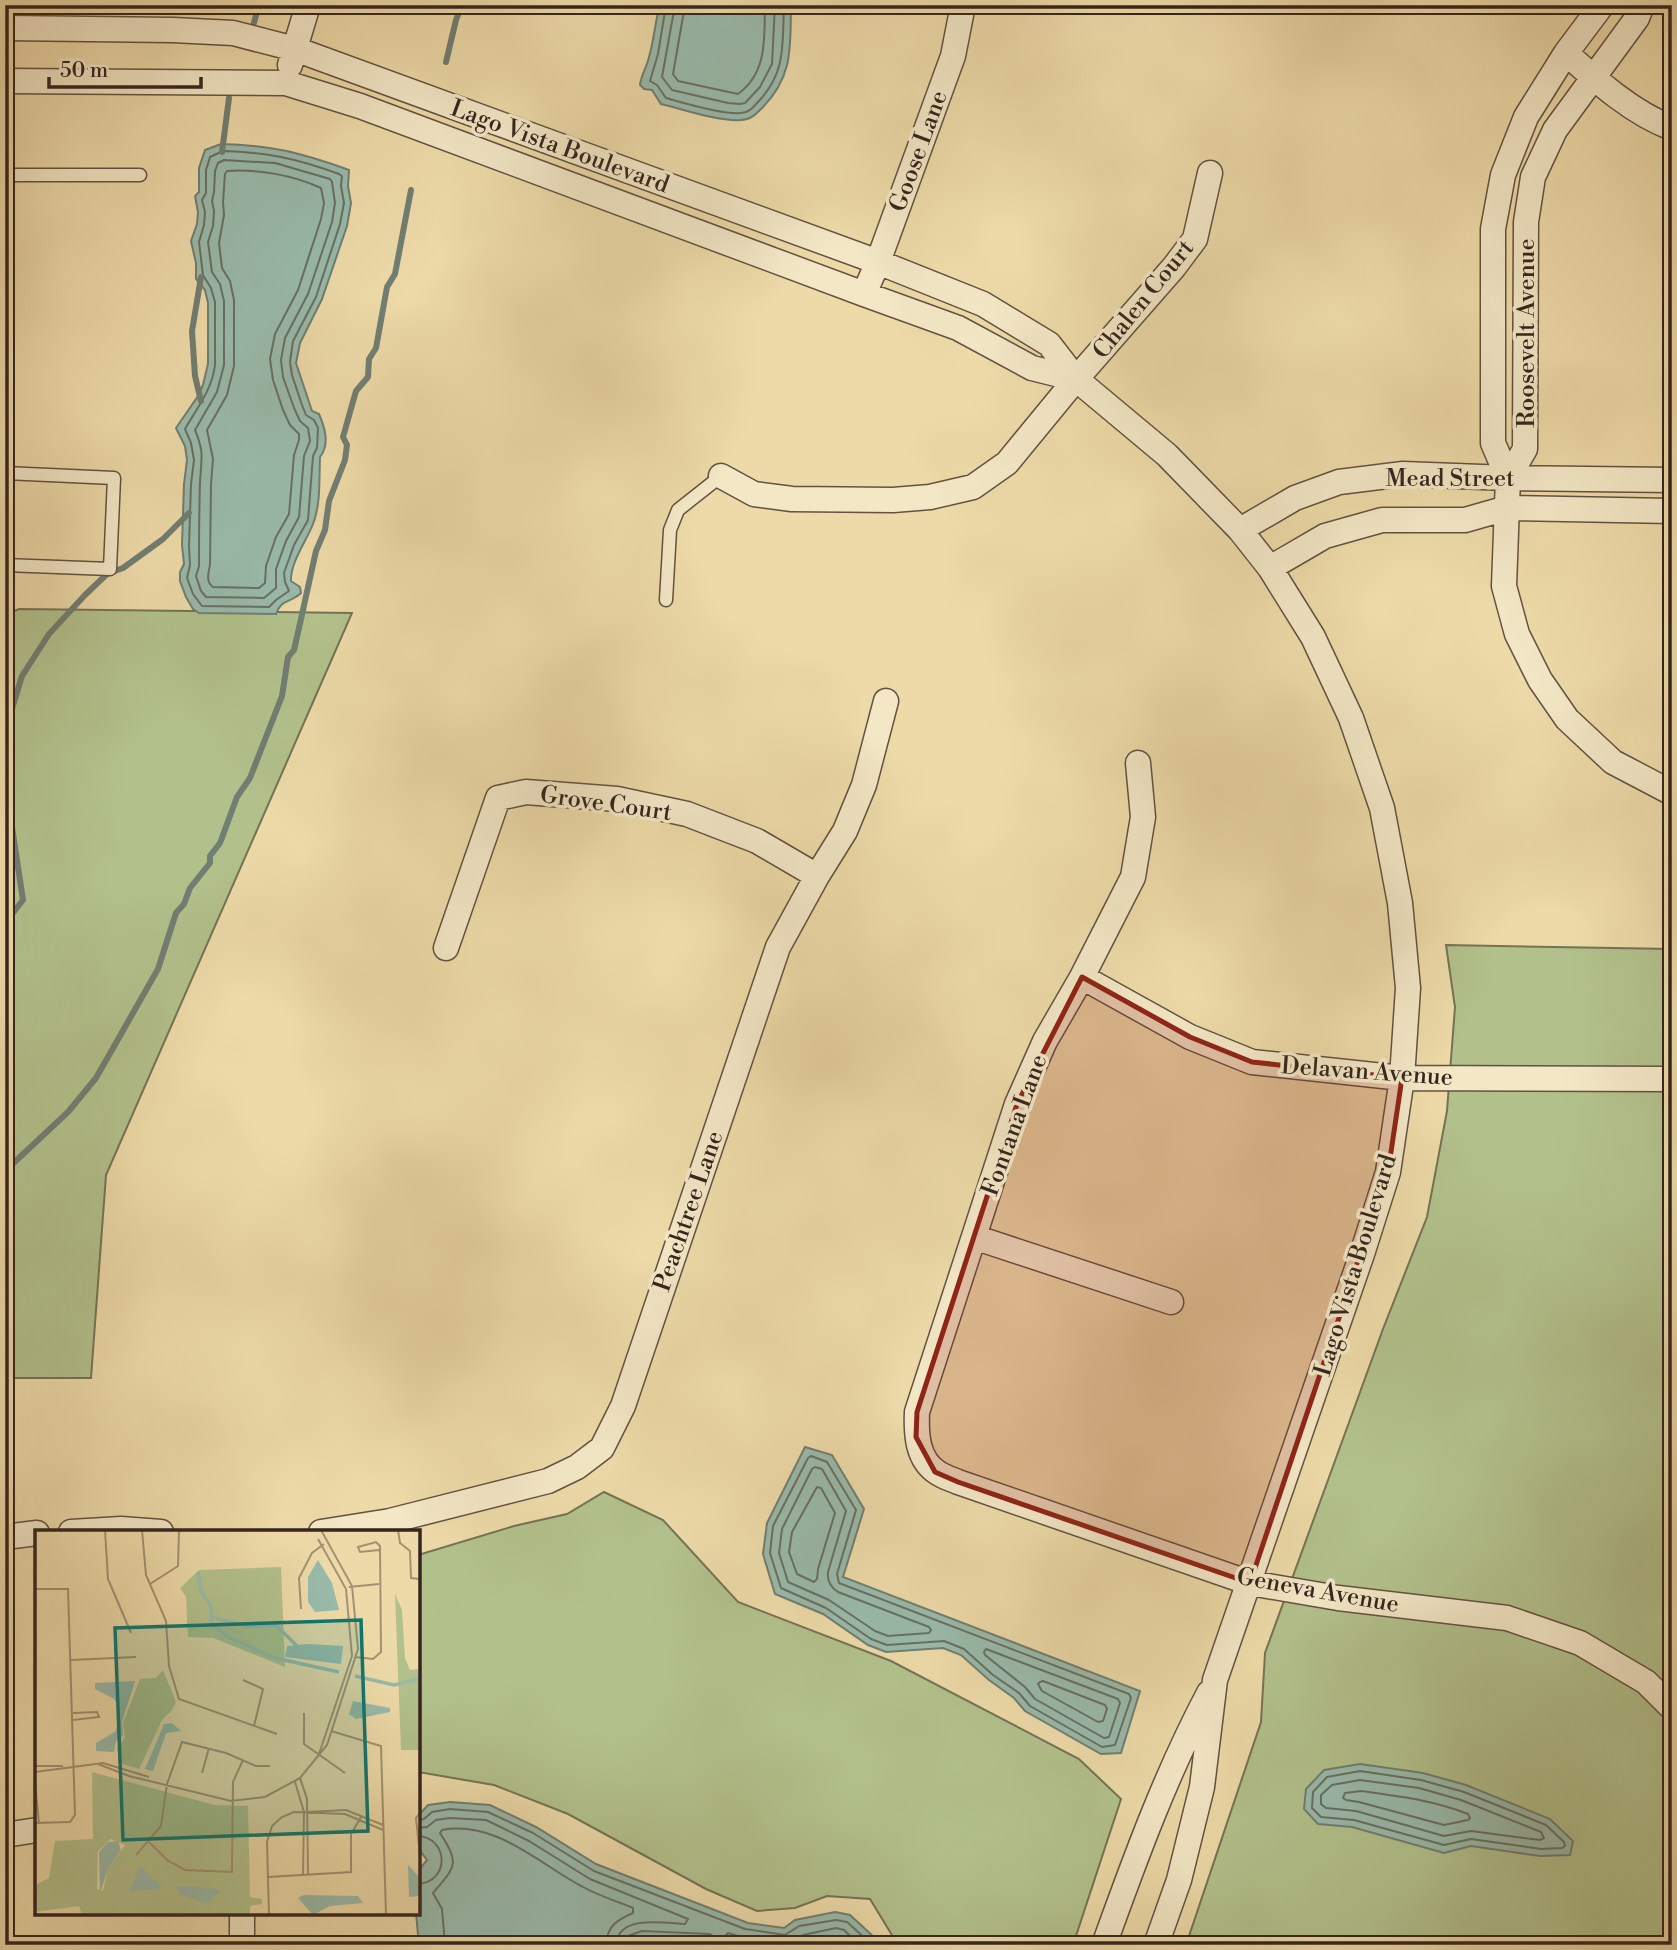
<svg xmlns="http://www.w3.org/2000/svg" width="1677" height="1950" viewBox="0 0 1677 1950" font-family="'Libre Bodoni',serif">
<style>
.green{fill:#b2c18c;stroke:#747355;stroke-width:2}
.water{fill:#99baaa;stroke:#717e72;stroke-width:2}
.lines{fill:none;stroke-linecap:round;stroke-linejoin:round}
.shore{stroke:#677064;stroke-width:2}
.stream{stroke:#717e72;stroke-width:6}
.lane-casing{stroke:#635240;stroke-width:15}
.street-casing{stroke:#635240;stroke-width:27}
.lane{stroke:#f3e7c6;stroke-width:12}
.street{stroke:#f3e7c6;stroke-width:24}
.marked{fill:#8f2418;fill-opacity:0.2;stroke:#8f2418;stroke-width:5;stroke-linejoin:round}
.labels{text-anchor:middle;stroke-width:7;stroke-linejoin:round;paint-order:stroke}
.street-label{font-size:24px;fill:#35251e;stroke:#f3e7c6}
.inset-river{fill:none;stroke:#99baaa;stroke-width:3.5}
.inset-road{fill:none;stroke:#a39271;stroke-width:2}
.view{fill:#0f766e;fill-opacity:0.15;stroke:#0f766e;stroke-width:3.5}
.inset-edge{fill:none;stroke:#35251e;stroke-width:3.5}
</style>
<rect width="100%" height="100%" fill="#eddaa8"/>
<filter id="stains"><feTurbulence type="fractalNoise" baseFrequency=".00286" numOctaves="4"/><feColorMatrix values="0 0 0 0 .2 0 0 0 0 .09 0 0 0 0 .02 0 0 0 .5 -.17"/></filter>
<radialGradient id="worn" r=".72"><stop offset=".6" stop-color="#630" stop-opacity="0"/><stop offset="1" stop-color="#630" stop-opacity=".3"/></radialGradient>
<path class="green" d="M19,609L352,613L106,1175L91,1378H5V615Z
M1446,945L1672,949V1945H1186L1261,1722L1265,1653L1383,1329L1427,1217L1447,1111L1455,1007Z
M604,1492L663,1520L738,1602L891,1661L1079,1759L1121,1799L1073,1945H898L870,1899L827,1896L795,1908L757,1911L706,1889L568,1814L494,1785L418,1772V1555L514,1526L567,1514Z"/>
<path class="water" d="M660,5H791C790,46 794,75 763,107C757,113 751,120 741,120C720,122 682,109 661,104L652,90L644,89L640,85C641,75 647,67 649,57C654,40 655,22 660,5Z
M221,144C272,145 302,153 349,170L348,186L351,203L347,226L322,299L300,343L296,363L312,411L319,414C325,428 330,444 320,457C319,478 321,504 313,524C307,540 290,563 291,581L300,587L301,593C291,603 282,598 276,614L199,613L193,609L186,597L180,581V572L184,564L182,545L184,484L187,460L185,446L176,428L198,396L203,385L208,364V303L205,290L196,279V263L191,241L197,224L198,212L195,196L199,192V168L205,150Z
M805,1447L832,1455L864,1509L843,1577L1140,1691L1121,1753L1101,1754L1025,1711L1014,1698L989,1680L961,1655L943,1648L886,1652L868,1645L823,1614L775,1594L763,1554L767,1523Z
M1360,1764L1423,1773L1466,1785L1550,1819L1573,1841L1570,1855L1540,1856L1471,1846L1444,1853L1352,1827L1318,1824L1304,1809L1306,1789L1324,1770Z
M450,1802L490,1805L536,1827L596,1864L748,1923L784,1928L795,1920L835,1912L850,1915L875,1938L876,1945H742L642,1938L624,1945H419L416,1913H418V1871L427,1860L418,1848V1816L428,1805Z"/>
<g class="lines">
<path class="shore" d="M666,5L658,54L650,81L657,85L666,98C684,103 723,115 741,113C749,113 753,107 758,102C787,72 782,43 784,5
M675,5L662,77L672,90L728,103L740,104L745,103L760,87L772,64L775,5
M685,5L673,74L678,81L738,94C768,72 764,38 765,5
M223,151C267,152 298,159 339,174L342,176L341,186L344,203L340,224L316,297L293,341L290,362L292,375L302,405L306,415L314,420L318,428L317,448L313,456L308,520L294,545L284,573L285,582L289,591L276,600L269,607L202,606L193,594L187,578L190,565L189,546L191,484L194,460L191,443L185,429C197,408 212,390 215,365V302L211,288L203,275L199,242L204,225L205,212L202,200L206,193V170L210,157Z
M224,160L275,163L330,179L332,182L335,203L332,222L308,294L285,338L281,360L283,377L294,408L300,421L308,428L310,441L304,456L299,517L286,541L276,569V588L264,598L206,597L201,591L196,576L199,566C199,538 199,511 200,483C201,459 205,454 195,430L217,392L224,365V301L220,284L212,272L208,242L213,226L214,211L212,201L214,192L215,171L218,163Z
M227,171C258,169 293,175 321,188L324,203L321,219L298,290L275,334L270,359L273,380L283,410L290,425L299,434V440L294,455L289,514L276,537L266,566L265,583L259,588L213,587C205,581 209,572 210,564L211,484L213,459L207,430L227,395L234,366V300L230,281L222,268L219,243L224,215L223,202L225,174Z
M811,1456L827,1462L856,1510L837,1574L839,1583L1129,1694L1131,1698L1115,1745L1102,1747L1030,1706L1019,1693L993,1675L964,1649L944,1641L887,1645L871,1639L826,1608L781,1588L770,1553L773,1526L808,1458Z
M815,1467L822,1469L846,1511L828,1572C827,1581 830,1587 838,1592L929,1627L931,1630L929,1633L888,1636L875,1631L829,1600L788,1582L779,1553L782,1529L812,1469Z
M817,1487L821,1488L835,1513L818,1569L817,1579L814,1582L797,1574L789,1552L792,1532Z
M986,1649L1118,1699L1120,1703L1109,1737L1104,1738L1035,1699L1025,1687L985,1655L984,1652Z
M1043,1681L1105,1705L1107,1709L1103,1721L1098,1722L1042,1691L1038,1684L1040,1682Z
M1360,1771L1421,1780L1464,1792L1546,1825L1564,1842L1565,1846L1562,1848L1541,1849L1471,1839L1444,1845L1354,1820L1321,1817L1312,1808L1313,1792L1327,1777Z
M1360,1780L1419,1788L1461,1800L1541,1832L1544,1838L1540,1840L1471,1831L1444,1836L1356,1811L1326,1808L1321,1804V1795L1332,1785Z
M1361,1791C1397,1796 1434,1800 1468,1814L1470,1818L1468,1820L1444,1825L1359,1802L1346,1800L1343,1798L1345,1793Z
M418,1820L424,1819L432,1812L450,1809L488,1812L533,1833L594,1871L745,1929L785,1935L799,1926L836,1920L847,1922L868,1941L869,1945
M418,1828L427,1827L436,1820L450,1818L486,1820L529,1841L590,1879L688,1919L685,1924C664,1923 618,1914 616,1945
M418,1836C449,1838 450,1882 418,1884
M445,1945L442,1909L433,1893C456,1866 460,1864 440,1833L442,1830C496,1820 539,1864 583,1887C599,1896 617,1901 633,1908V1913C617,1920 607,1926 606,1945
M625,1945L628,1936L642,1931L710,1934L716,1938L717,1945
M726,1945L725,1936L728,1933L745,1938L784,1944L793,1942L803,1935L836,1928L844,1930L859,1945"/>
<path class="stream" d="M253,26L259,5
M446,62L456,20L462,5
M222,152L229,98
M201,401L195,376L192,331L201,277
M5,923L23,900L10,814L7,725L22,676L49,634L85,595L107,574L123,568L163,539L189,513
M5,1171L68,1112L96,1078L158,969L176,913L184,904L190,888L210,863V856L220,843L237,797L250,778L282,696L288,657L294,650L299,628L316,551L325,530L329,501L345,460L347,445L343,437L356,391L368,377L369,359L376,348L387,287L395,274L411,190"/>
<defs>
<path id="lane" d="M5,175H140
M5,473L114,478L110,569L5,565
M666,600L670,530L678,510L721,476"/>
<path id="street" d="M1602,5L1566,53L1526,117L1503,175L1493,229V443L1508,478L1504,586L1517,634L1540,680L1567,719L1613,762L1672,793
M5,28L173,30L233,33L295,49L878,262L983,304L1049,344L1076,379L1167,455L1240,530L1270,568L1313,637L1351,718L1382,808L1400,903L1408,988L1402,1078L1388,1172L1362,1254L1215,1680L1202,1787L1179,1880L1156,1945
M1566,53C1597,81 1632,113 1672,128
M290,65L308,5
M5,81L286,83L360,106L864,294L958,328L1032,368L1076,379
M864,294L878,262L953,56L963,5
M721,476L754,494L792,499L893,500L930,497L973,487L1007,463L1076,379L1174,267L1195,239L1210,173
M1508,478L1525,449L1526,222L1533,177L1555,130L1637,18L1642,5
M1240,530L1295,498L1339,482L1403,474L1508,478L1672,480
M1270,568L1325,536L1382,520H1465L1507,508L1672,511
M1138,763L1143,817L1133,877L1082,977L1045,1041L1017,1104L917,1412C916,1434 917,1460 938,1473C944,1477 951,1479 958,1482L1250,1583L1338,1598L1507,1618L1580,1643L1646,1682L1672,1708
M446,948L498,798L526,792L617,799L687,814L757,841L817,876
M1082,977L1190,1037L1252,1062L1402,1078L1672,1079
M974,1237L1171,1302
M71,1532L121,1529L161,1532
M321,1532L390,1521L548,1481L577,1467L602,1448L623,1406L778,947L817,876L845,831L864,785L886,701
M5,1537L37,1533
M5,1835L37,1830
M242,1945V1913
M1104,1945C1135,1859 1166,1774 1209,1693"/>
</defs>
<use href="#lane" class="lane-casing"/>
<use href="#street" class="street-casing"/>
<use href="#lane" class="lane"/>
<use href="#street" class="street"/>
</g>
<path class="marked" d="M1082,977L1190,1037L1252,1062L1402,1078L1388,1172L1250,1583L958,1482L935,1472L916,1437L917,1412L1017,1104Z"/>
<g class="labels">
<g class="street-label">
<text transform="translate(560 146) rotate(20)" y="8">Lago Vista Boulevard</text>
<text transform="translate(918 151) rotate(-70)" y="8">Goose Lane</text>
<text transform="translate(1143 299) rotate(-51)" y="8">Chalen Court</text>
<text transform="translate(1526 333) rotate(-90)" y="8">Roosevelt Avenue</text>
<text x="1450" y="486">Mead Street</text>
<text transform="translate(606 803) rotate(8)" y="8">Grove Court</text>
<text transform="translate(1367 1071) rotate(4)" y="8">Delavan Avenue</text>
<text transform="translate(1014 1125) rotate(-70)" y="8">Fontana Lane</text>
<text transform="translate(688 1211) rotate(-71)" y="8">Peachtree Lane</text>
<text transform="translate(1355 1265) rotate(-73)" y="8">Lago Vista Boulevard</text>
<text transform="translate(1318 1590) rotate(10)" y="8">Geneva Avenue</text>
</g>
</g>
<g transform="translate(35 1530)">
<rect width="385" height="385" fill="#eddaa8"/>
<path d="M246,37L250,137L178,108L153,107L151,67L145,58L164,40ZM360,64L367,80L370,128L375,140L385,139V220H366ZM128,140L141,172L137,180L127,190L104,239L85,233L82,218L90,208L88,193L105,149L121,148ZM57,242L179,275L213,276L215,367L227,369V374L215,376V385H47L44,376L0,382V355L14,348L20,311L58,309ZM76,309L90,315L73,339L68,361L62,359L63,321Z" fill="#b2c18c" fill-rule="evenodd"/>
<path d="M283,30L297,53L304,80L280,82L273,72V47ZM273,114L308,116L306,134L250,127L252,116ZM100,151L87,192L88,205L81,211L79,222L61,221V213L81,201L85,179L79,169L60,159V153ZM318,171L355,178V182L321,189L314,184ZM137,193L146,201L131,203L118,241L110,239L129,194ZM83,311L86,320L73,339L65,363L64,322L73,312ZM373,335L385,348V366L374,367ZM105,336L126,356V359L95,361ZM145,356L181,359L185,361L172,373L146,365L141,358ZM269,365L323,366L328,373L295,376L278,385L263,368Z" fill="#99baaa"/>
<path class="inset-river" d="M163,42L166,61L176,76L177,93L191,106L240,128L304,142M179,88L213,96L241,95L263,117M320,146L359,155L385,149"/>
<path class="inset-road" d="M70,0L73,49L96,103M107,0L111,45L131,91L134,136L144,169L242,204M363,0L365,13L375,21L376,48L385,49M115,54L143,36L144,0M314,57L344,54M0,59H33L40,285L35,292L0,293M266,79L264,48L277,23L289,14M320,127L338,129L346,122L345,16L341,12L323,17L325,22L344,20M36,130L101,127M208,150L228,159L219,196M0,153V216M38,183L62,182L64,187L38,190M269,183V214L310,243M296,201L346,216L351,385M283,227L317,126L311,59L283,9M63,234L94,246L196,271L230,267L265,248L292,215L323,119L317,56L286,0M0,236H28M0,242L68,233L114,247M167,243L174,218M265,248L272,269L273,345M260,252L269,282L268,345M0,253L4,293M272,282L311,280L348,295M385,283L381,288L385,326M114,312L132,330L150,340L197,342V336M101,325L126,296L132,254L147,212L191,223L221,236H235M197,336L198,252L208,230M233,347L316,342V304L326,287M234,385L232,312L237,296L247,287L259,282L310,284L348,300"/>
<path class="view" d="M326,90L333,301L88,310L80,98Z"/>
<rect width="385" height="385" class="inset-edge"/>
</g>
<rect width="1677" height="1950" fill="none" stroke="#eddaa8" stroke-width="28"/>
<rect x="7" y="7" width="1663" height="1936" fill="none" stroke="#35251e" stroke-width="3.5"/>
<rect x="14" y="14" width="1649" height="1922" fill="none" stroke="#35251e" stroke-width="2"/>
<path d="M49 77v10h152v-10" fill="none" stroke="#35251e" stroke-width="3.5"/>
<text x="60" y="77" font-size="21" fill="#35251e" stroke="#f3e7c6" stroke-width="5" paint-order="stroke">50 m</text>
<rect width="100%" height="100%" filter="url(#stains)"/>
<rect width="100%" height="100%" fill="url(#worn)"/>
</svg>
